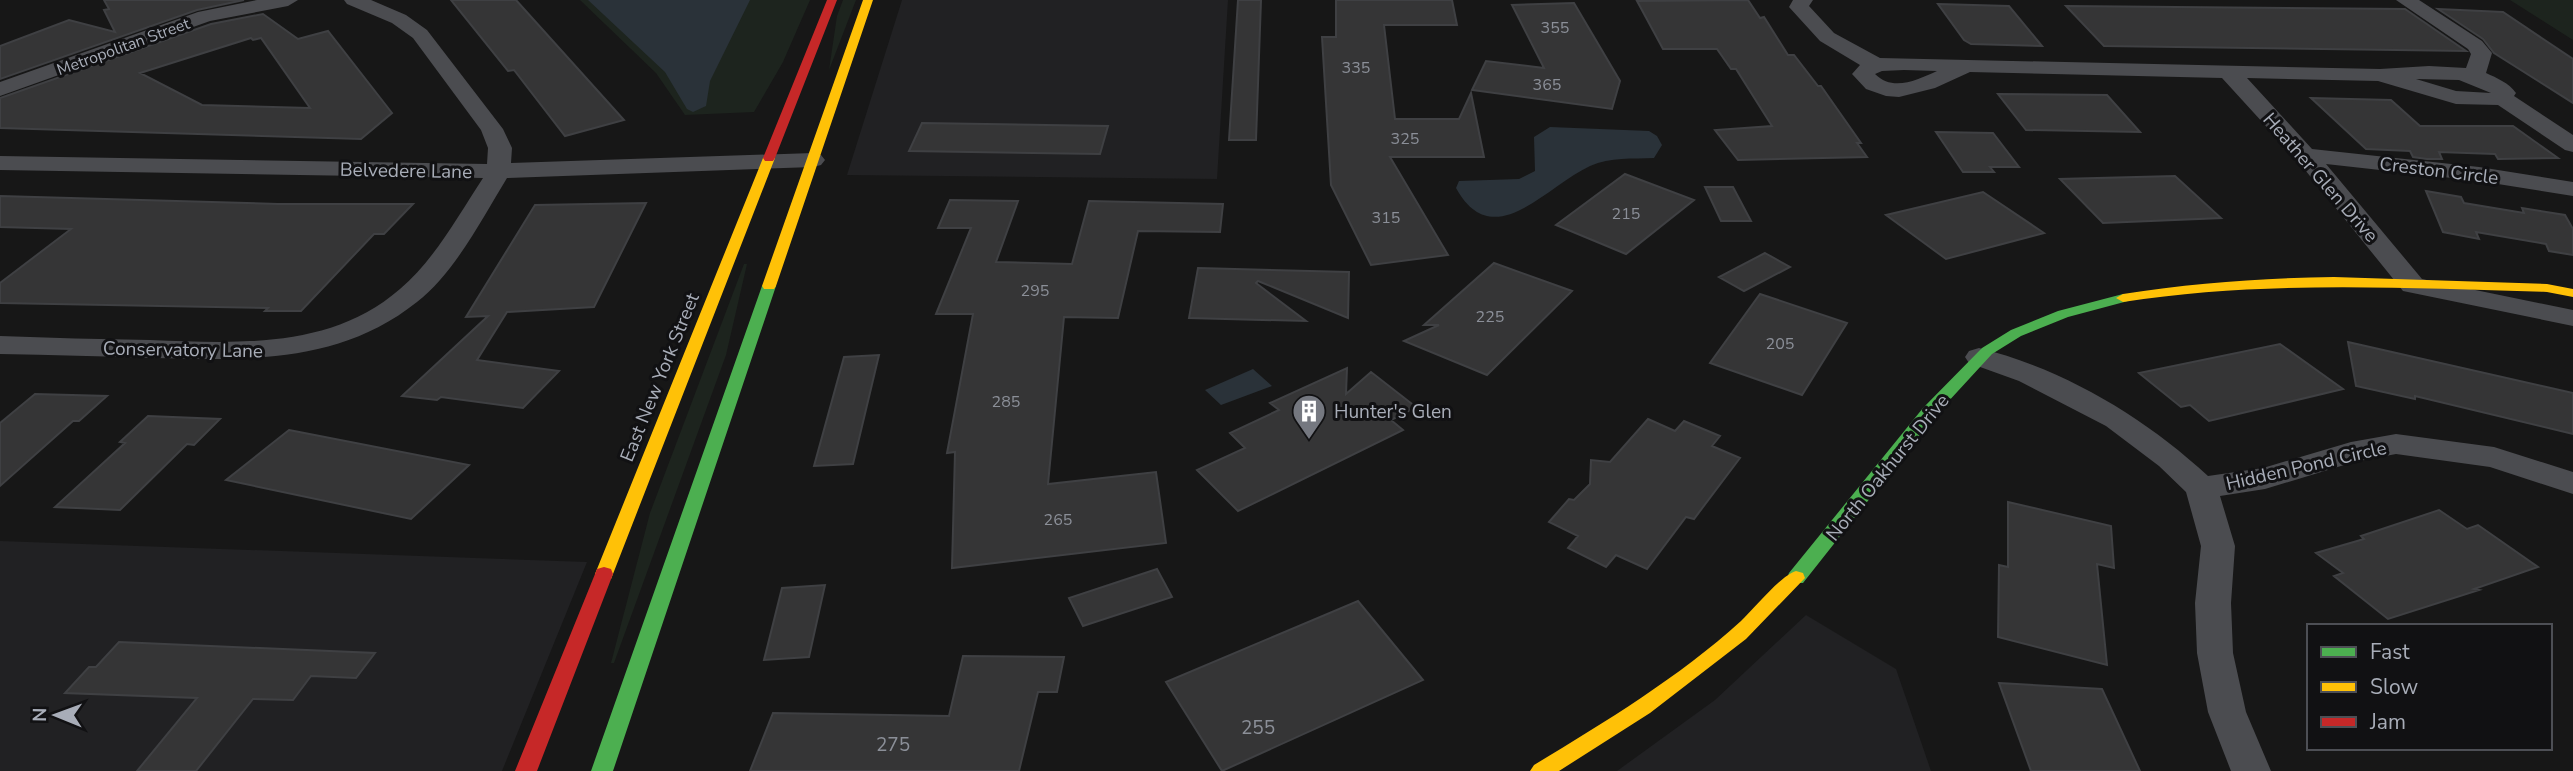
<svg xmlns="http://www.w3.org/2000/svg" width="2573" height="771" viewBox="0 0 2573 771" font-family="'Nunito Sans',sans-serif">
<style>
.built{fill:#212123}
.green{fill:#1d241e}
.water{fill:#2a3239}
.building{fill:#353536;stroke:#3f4043;stroke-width:2;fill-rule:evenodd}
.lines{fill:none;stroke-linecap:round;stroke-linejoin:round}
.street{fill:#4b4c50;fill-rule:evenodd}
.fast{fill:#4caf50;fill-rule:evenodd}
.slow{fill:#ffc107;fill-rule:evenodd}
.jam{fill:#c62828;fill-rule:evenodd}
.labels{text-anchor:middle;stroke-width:6;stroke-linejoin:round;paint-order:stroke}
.number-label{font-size:16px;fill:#8b8f98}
.far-street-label{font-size:16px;fill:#a8adb8;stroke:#111113}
.street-label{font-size:19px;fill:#a8adb8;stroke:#111113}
.poi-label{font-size:19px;fill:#a8adb8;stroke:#111113;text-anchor:start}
.near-number-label{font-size:19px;fill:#8b8f98}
</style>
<rect width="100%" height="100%" fill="#171717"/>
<path class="built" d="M902,0H1228L1217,179L847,175Z
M0,541L587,562L502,771H0Z
M1806,615L1896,669L1931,771H1617L1715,700Z"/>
<path class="green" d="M580,0H810L783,62L754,112L685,115L656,73Z
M843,0H856L829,70L837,16Z
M2510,0H2573V40Z
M744,264H747L726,355L614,663H611L650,513Z"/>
<path class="water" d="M588,0H750L710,81L706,106L693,112L687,109L665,72Z
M1550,127L1649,131L1657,136L1662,145L1654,158C1632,159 1611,157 1590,166C1545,187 1493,255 1456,188L1459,181L1519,179L1535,171L1534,137Z
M1253,369L1272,386L1221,405L1205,390Z"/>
<path class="building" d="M104,0H244L197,10L0,79V46L69,20L115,32L104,10L109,9Z
M451,0H516L624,120L565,136L514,70L508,71Z
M1238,0H1261L1256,140H1229Z
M1336,0H1452L1457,25H1384L1395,119H1459L1471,93L1484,157H1390L1448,255L1371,265L1331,185L1322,37H1336Z
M1748,0L1760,18L1764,17L1788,55H1794L1818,86H1821L1861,143H1857L1867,157L1738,160L1715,130L1772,126L1736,69H1731L1717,49H1663L1637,1Z
M1574,3L1620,81L1612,109L1472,90L1486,61L1544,68L1512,5Z
M1938,4L2009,6L2042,46L1971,44L1964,40Z
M2066,6L2405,9L2466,51L2104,46Z
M2438,9L2503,12L2573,59V103L2494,53L2483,39Z
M263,14L298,39L328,31L392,113L361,139L0,128V98L211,24ZM251,38L253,40L261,38L310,108L202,105L140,73Z
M1998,94L2107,95L2140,132L2026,130Z
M2311,98L2391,100L2420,126H2513L2558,158L2498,159L2495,154L2439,152L2442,159H2427L2413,157L2410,151L2366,149Z
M922,123L1108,126L1100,154L909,151Z
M1936,132L1993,133L2019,167H1990L1994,172H1963Z
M1625,174L1694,200L1626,254L1556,225Z
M2175,176L2221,218L2103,223L2060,179Z
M1705,187H1733L1751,221H1721Z
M2426,191L2461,197L2464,203L2524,213L2522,208L2565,215L2573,229V255L2549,251L2546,244L2476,232L2479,239L2443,232Z
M1983,192L2044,233L1946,259L1886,215Z
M0,196L278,204H413L384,234H374L301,311H265L268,308L0,303V283L71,229L0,227Z
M950,200L1018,201L996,262L1072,264L1089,201L1223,204L1220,232L1138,231L1118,318L1064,317L1048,484L1156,472L1166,543L952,568L955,452L947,453L973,314H936L971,228H938Z
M646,203L594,307L507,312L477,360L559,371L523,408L441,397L437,400L402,396L488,316L466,317L535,205Z
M1765,253L1790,267L1744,291L1719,277Z
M1494,263L1572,291L1487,375L1404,341L1439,325H1424Z
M1198,268L1349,272L1348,318L1258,281L1256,283L1306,321L1189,318Z
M1760,294L1847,323L1802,395L1710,363Z
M2348,342L2573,393V434L2415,396V399L2356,386Z
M2280,344L2343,389L2209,421L2190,405L2181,407L2139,373Z
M879,355L853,464L814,466L844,357Z
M1347,368L1346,394L1371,372L1416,407L1391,420L1403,430L1238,511L1197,470L1245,448L1230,433L1279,410L1270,403Z
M35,394L107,396L79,421H73L0,486V423Z
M148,416L220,419L194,445L187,444L120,510L55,507L125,443L120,442Z
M1648,419L1675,431L1684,421L1720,436L1712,446L1740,458L1694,519L1686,517L1647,569L1616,555L1606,567L1568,548L1578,536L1549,522L1569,499L1574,500L1590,484L1591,460L1610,462Z
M289,430L469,465L411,519L226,480Z
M2008,502L2111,526L2114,568L2097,564L2107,665L1998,637L1999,565L2008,567Z
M2439,510L2467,529L2478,525L2538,567L2474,589L2479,590L2388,619L2334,576L2343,573L2316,553L2364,539L2361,536Z
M1157,569L1172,597L1083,626L1069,598Z
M825,585L809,657L764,660L782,588Z
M1358,601L1423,680L1222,771L1166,682Z
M119,642L375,653L356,678L311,676L293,700L253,699L196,771H137L197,698L65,693L89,667H96Z
M963,656L1064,657L1057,692H1038L1019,771H750L773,713L949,716Z
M1999,683L2102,689L2140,771H2031Z"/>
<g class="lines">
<path class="street" d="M257,0H298L288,6L210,21L0,96V82L198,12Z
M344,0H371L406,15L427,30L503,129L512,148L511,163L813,153L821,155L825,160L821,165L813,167L507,178C483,217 454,274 417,302C339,364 248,360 154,358C103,356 51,355 0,354V336C50,338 100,339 150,340C236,343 330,350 400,289C435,259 458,216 483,178L0,170V156L487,164L488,148L481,130L413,38L392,23L347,4Z
M1793,0H1813L1809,6L1834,33L1880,58L2380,69L2429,66L2466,68L2471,54L2468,49L2396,0H2419L2482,41L2492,53L2486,73C2497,78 2509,83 2516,93L2514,96L2573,135V152L2565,150L2498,105L2456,104L2378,81L2247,78L2312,149L2479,167L2573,182V196L2479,181L2326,164L2422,279L2573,310V326L2403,291L2297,160L2222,78L1970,72L1935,88L1899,97L1886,96L1866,89L1852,74L1860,65L1820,41L1789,7ZM1904,70L1937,71C1917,80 1893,92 1875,74L1882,71ZM2416,79L2459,80L2491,93L2456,91Z
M1979,348C2064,369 2144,417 2208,476L2263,468L2351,442L2396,434L2494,447L2573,472V494L2490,467L2396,454L2354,462L2265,489L2220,496L2235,546L2231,603L2233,653L2246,712L2271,771H2231L2208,712L2197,653L2195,603L2201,546L2186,492L2159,466L2106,426L2019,381L1969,363L1965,357L1969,351Z"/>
<path class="fast" d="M769,282L776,286L613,771H591L762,286Z
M2123,294L2130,298L2128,301L2068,317L2021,336L1992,354L1935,416L1803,583H1789L1787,578L1789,573L1923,408L1982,348L2011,330L2058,311Z"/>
<path class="slow" d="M863,0H873L776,286L774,289H764L762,286Z
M769,154L775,158L613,574L611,579H597L595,574L763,158Z
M2334,277L2547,284L2573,289V297L2547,292C2405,288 2264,280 2123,302L2116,298L2123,294C2193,283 2263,278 2334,277Z
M1796,571L1803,573L1805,578L1746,639L1650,713L1559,771H1530L1534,765C1605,722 1678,678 1741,621C1754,609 1780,576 1796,571Z"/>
<path class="jam" d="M827,0H837L775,158L773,161H765L763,158Z
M604,567L611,569L613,574L537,771H515L595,574L597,569Z"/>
</g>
<defs>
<symbol id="building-pin" viewBox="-11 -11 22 30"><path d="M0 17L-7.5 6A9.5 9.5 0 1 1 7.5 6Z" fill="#757880" stroke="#111113"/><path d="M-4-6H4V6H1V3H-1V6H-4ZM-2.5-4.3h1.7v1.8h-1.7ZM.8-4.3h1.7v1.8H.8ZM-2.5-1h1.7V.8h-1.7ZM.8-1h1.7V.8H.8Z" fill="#fff"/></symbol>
</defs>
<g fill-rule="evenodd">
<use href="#building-pin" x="1290" y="392" width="38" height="52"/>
</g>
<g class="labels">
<g class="number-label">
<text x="1555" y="33">355</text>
<text x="1356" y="73">335</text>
<text x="1547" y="90">365</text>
<text x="1405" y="144">325</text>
<text x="1626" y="219">215</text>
<text x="1386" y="223">315</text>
<text x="1035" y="296">295</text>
<text x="1490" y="322">225</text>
<text x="1780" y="349">205</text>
<text x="1006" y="407">285</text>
<text x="1058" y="525">265</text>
</g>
<g class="far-street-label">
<text transform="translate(123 46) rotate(-20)" y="6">Metropolitan Street</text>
</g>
<g class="street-label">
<text transform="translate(406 170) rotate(1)" y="7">Belvedere Lane</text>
<text transform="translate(2439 170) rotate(7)" y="7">Creston Circle</text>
<text transform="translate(2321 177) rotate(49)" y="7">Heather Glen Drive</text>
<text transform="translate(183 349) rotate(1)" y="7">Conservatory Lane</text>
<text transform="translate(659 377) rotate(-68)" y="7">East New York Street</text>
<text transform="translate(2306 465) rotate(-13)" y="7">Hidden Pond Circle</text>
<text transform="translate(1887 467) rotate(-51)" y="7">North Oakhurst Drive</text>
</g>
<g class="poi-label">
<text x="1334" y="418">Hunter's Glen</text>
</g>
<g class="near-number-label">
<text x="1258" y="734">255</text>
<text x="893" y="751">275</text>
</g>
</g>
<rect x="2307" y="624" width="245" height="126" fill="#111113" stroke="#4d4f55" stroke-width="2"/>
<rect x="2321" y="647" width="35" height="10" fill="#4caf50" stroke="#4d4f55" stroke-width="2"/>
<text x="2370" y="659" font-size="21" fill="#a8adb8">Fast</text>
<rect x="2321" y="682" width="35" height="10" fill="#ffc107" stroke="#4d4f55" stroke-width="2"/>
<text x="2370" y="694" font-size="21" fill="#a8adb8">Slow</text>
<rect x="2321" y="717" width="35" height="10" fill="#c62828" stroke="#4d4f55" stroke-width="2"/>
<text x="2370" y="729" font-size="21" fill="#a8adb8">Jam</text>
<g transform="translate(56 715) rotate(271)" stroke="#111113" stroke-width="5" paint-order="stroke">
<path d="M0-5L12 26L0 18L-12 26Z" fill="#a8adb8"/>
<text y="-10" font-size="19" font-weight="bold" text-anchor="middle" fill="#a8adb8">N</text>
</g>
</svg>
